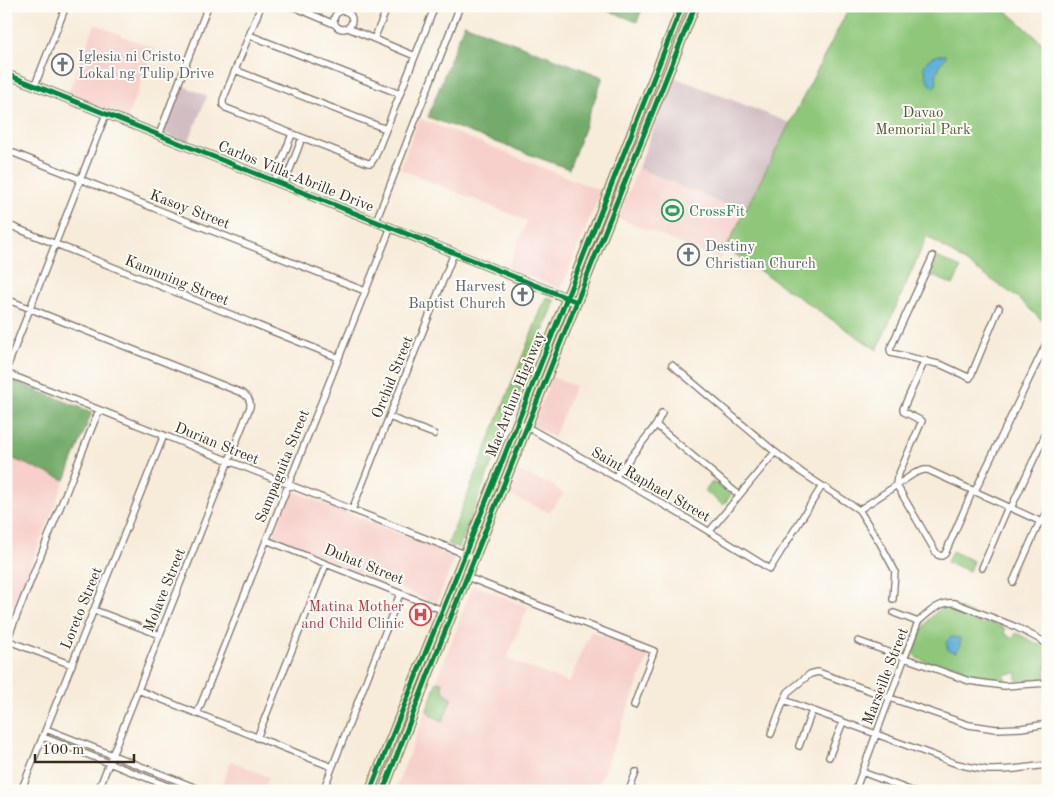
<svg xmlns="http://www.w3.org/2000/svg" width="1054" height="797" viewBox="0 0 1054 797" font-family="'Old Standard TT',serif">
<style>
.built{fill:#f7d0cb}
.industrial{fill:#d2bec2}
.green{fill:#8fc77a;stroke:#65784c}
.forest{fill:#73ac6a;stroke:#576b44}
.water{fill:#61b1db;stroke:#4e6e7c}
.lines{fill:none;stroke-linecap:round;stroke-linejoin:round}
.street-casing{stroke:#7d6e60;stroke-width:8}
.secondary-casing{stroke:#7d6e60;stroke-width:10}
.primary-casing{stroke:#7d6e60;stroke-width:11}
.street{stroke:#fff;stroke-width:5.5}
.secondary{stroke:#f7e8c3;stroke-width:8}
.primary{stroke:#ecc569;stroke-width:9}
.cycleway-casing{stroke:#fdfcf7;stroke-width:8}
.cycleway{stroke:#00873e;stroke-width:5}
.labels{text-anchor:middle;stroke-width:4;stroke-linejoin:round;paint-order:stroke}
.worship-label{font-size:15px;fill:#5b616d;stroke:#fdfcf7;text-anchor:start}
.park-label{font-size:15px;fill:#54593a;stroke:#fdfcf7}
.street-label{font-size:15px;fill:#3b2a1e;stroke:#fdfcf7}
.leisure-label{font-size:15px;fill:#27864d;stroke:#fdfcf7;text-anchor:start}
.health-label{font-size:15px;fill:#be3a42;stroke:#fdfcf7;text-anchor:end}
</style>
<rect width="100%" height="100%" fill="#fdfcf7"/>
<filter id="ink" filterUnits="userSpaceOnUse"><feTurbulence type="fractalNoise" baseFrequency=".02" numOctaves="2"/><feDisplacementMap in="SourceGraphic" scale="10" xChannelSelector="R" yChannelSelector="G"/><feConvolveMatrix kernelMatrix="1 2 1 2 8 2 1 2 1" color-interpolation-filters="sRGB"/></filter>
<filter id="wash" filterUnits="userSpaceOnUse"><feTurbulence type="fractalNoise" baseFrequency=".0096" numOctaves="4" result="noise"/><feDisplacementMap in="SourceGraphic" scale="20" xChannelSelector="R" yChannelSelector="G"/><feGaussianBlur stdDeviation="1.12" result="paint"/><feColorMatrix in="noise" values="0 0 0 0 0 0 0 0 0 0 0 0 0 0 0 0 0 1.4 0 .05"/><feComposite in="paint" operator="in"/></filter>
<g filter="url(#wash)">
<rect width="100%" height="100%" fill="#f7ecda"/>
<path class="built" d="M95,24L155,49L126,120L67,96Z
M419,118L601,191L561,289L508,268L527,221L400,169Z
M638,168L744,213L720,260L618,218Z
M552,377L575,386L554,437L533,425Z
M6,456L65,480L6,625Z
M517,471L552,485L564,494L549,512L508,495Z
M291,490L455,556L437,603L272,539Z
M473,585L528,607L507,659L569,683L591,631L650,653L596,791H395Z
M231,761L269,777L263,791H219Z"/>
<path class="industrial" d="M674,77L790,123L744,213L638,168Z
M181,85L207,96L188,143L162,132Z"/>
<path class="green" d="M850,6H1001L1048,48V326L1017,297L927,236L877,350L726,248Z
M937,257L961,268L953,285L929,274Z
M546,297L555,301L459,548L448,544Z
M713,481L731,495L723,505L705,491Z
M952,551L973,561L969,571L947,562Z
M952,605L976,615L974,621L984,625L986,620L1005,629L1004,634L1013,638L1016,633L1046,648L1047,651L1046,676L1042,678L1017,681V673L1005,674V682C990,683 974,679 960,674L962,667L952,663L949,670L917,658L913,653L914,649C922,631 930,608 952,605Z
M437,681L442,682C441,690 445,694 452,697L443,721L431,715L427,710Z"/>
<path class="forest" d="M596,6H643L637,22Z
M464,24L603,77L569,169L428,117Z
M6,378L92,412L65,480L6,456Z"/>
<path class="water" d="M938,55H945L946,57L939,65V68L936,75L937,84L933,87L927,80L924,66L929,59Z
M951,637L960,638V645L956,652L948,650L946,642Z"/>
</g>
<g filter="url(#ink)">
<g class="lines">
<defs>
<path id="street" d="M261,6L223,100V105L226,108L368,163H371L375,157L435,6
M292,6L334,24
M334 20a9 9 0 1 1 18 0a9 9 0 1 1-18 0Z
M348,28L415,56
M249,35L400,94
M374,39L388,6
M235,70L386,129
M35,85L66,6
M159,135L208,6
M6,150L365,291
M274,181L292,134
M284,185L302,138
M376,221L460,6
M6,224L339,358
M933,256L890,349L891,353L942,365L970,378L999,308
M6,299L242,393C248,396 251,400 250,407L98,791
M925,360L903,409L904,412L922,421L897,478L896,484L935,551L938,555L942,556L945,554L973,490
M672,365L775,452L801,472L859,510L880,543L895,571L893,599
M6,370L106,114
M6,373L475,558
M389,417L434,434
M517,423L527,427C609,473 691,519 770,569L822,486
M656,425L739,495
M615,477L656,425L662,413
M975,491L1047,342
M1011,508L1048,429
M352,510L454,253
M859,510L915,473L924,470H928L1048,525
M1042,522L1048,511
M709,532L775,452
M266,540L442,610
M982,568L1008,507
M467,577L654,651L634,705
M1013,582L1040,521
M1046,597L1048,592
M94,610L160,635
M894,613L918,622
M6,640L72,665
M7,640L99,410
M858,641L969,681L1004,686L1048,683
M138,690L332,767
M784,700L957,764C967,766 978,769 988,770C1008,771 1028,767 1048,765
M197,714L391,227
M46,729L204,791
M771,734L784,700L788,692L810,674L818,672L890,698L969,725L996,729L1021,728L1048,724
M43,737L180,791
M257,738L326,564
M799,746L812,711
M829,757L843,722
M862,772L912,791
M21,791L164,435
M323,791L400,594
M629,791L636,772
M855,791L918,622C929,612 940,601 955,603L1016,627L1041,640L1048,645"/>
<path id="secondary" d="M6,74L577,302"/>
<path id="primary" d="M370,791L515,429L682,6
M383,791L442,639L695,6"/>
</defs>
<use href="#street" class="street-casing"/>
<use href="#secondary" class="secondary-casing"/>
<use href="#primary" class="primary-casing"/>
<use href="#street" class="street"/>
<use href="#secondary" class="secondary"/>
<use href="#primary" class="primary"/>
<defs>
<path id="cycleway" d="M6,74L575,301
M370,791L515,429L682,6
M383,791L442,639L695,6"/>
</defs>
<use href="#cycleway" class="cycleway-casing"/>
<use href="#cycleway" class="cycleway"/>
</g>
</g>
<defs>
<symbol id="church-ring" viewBox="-11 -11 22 22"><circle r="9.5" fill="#fdfcf7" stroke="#6b7280" stroke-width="1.5"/><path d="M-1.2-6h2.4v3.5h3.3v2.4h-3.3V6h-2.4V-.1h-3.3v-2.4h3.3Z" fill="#6b7280"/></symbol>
<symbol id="stadium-ring" viewBox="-11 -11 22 22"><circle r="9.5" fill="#fdfcf7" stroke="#2e9e5b" stroke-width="1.5"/><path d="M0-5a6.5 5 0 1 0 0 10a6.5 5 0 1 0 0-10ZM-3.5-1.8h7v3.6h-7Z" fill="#2e9e5b"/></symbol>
<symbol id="hospital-ring" viewBox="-11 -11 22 22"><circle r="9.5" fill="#fdfcf7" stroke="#e0444e" stroke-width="1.5"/><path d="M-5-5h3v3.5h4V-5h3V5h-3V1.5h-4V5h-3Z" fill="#e0444e"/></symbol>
</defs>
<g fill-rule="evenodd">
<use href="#church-ring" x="50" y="52" width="25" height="25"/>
<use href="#stadium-ring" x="660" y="198" width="25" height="25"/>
<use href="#church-ring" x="676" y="242" width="25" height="25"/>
<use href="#church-ring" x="510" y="282" width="25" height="25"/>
<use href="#hospital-ring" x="408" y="602" width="25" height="25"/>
</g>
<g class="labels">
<g class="worship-label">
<text x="78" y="61">Iglesia ni Cristo,<tspan x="78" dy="17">Lokal ng Tulip Drive</tspan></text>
<text x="705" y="251">Destiny<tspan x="705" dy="17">Christian Church</tspan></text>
<text x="506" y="291" text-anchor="end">Harvest<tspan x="506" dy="17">Baptist Church</tspan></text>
</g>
<g class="park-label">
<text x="923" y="117">Davao<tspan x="923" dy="17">Memorial Park</tspan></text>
</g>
<g class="street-label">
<text transform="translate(296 176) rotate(22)" y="5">Carlos Villa-Abrille Drive</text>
<text transform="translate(190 209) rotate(21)" y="5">Kasoy Street</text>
<text transform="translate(177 280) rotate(22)" y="5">Kamuning Street</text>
<text transform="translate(392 377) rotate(-68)" y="5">Orchid Street</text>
<text transform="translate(515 394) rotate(-68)" y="5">MacArthur Highway</text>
<text transform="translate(217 443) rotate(22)" y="5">Durian Street</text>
<text transform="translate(282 466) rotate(-68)" y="5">Sampaguita Street</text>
<text transform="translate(651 484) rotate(30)" y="5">Saint Raphael Street</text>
<text transform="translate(364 564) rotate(22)" y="5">Duhat Street</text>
<text transform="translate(164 590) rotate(-68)" y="5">Molave Street</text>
<text transform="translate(81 608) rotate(-68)" y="5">Loreto Street</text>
<text transform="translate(885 676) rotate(-69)" y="5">Marseille Street</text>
</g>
<g class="leisure-label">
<text x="689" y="216">CrossFit</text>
</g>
<g class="health-label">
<text x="404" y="611">Matina Mother<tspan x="404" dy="17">and Child Clinic</tspan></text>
</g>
</g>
<rect width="1054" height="797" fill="none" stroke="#fdfcf7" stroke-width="25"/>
<path d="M35 754v8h99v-8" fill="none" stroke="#3b2a1e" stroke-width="2.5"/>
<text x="42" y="754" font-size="15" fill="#3b2a1e" stroke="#fdfcf7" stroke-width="4" paint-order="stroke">100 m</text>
</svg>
